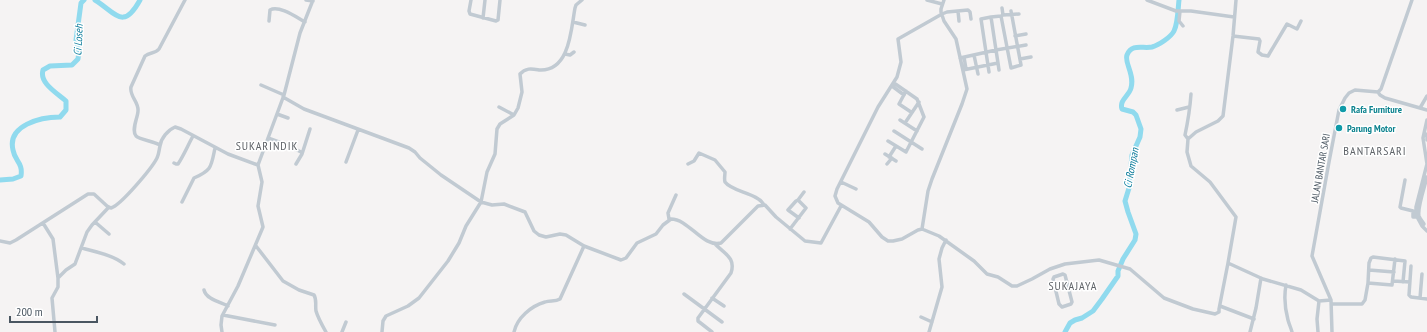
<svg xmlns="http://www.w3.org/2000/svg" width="1427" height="332" viewBox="0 0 1427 332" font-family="'PT Sans Narrow',sans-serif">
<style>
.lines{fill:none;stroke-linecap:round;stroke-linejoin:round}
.river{stroke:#90daee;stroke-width:5}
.minor{stroke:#c1cad2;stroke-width:3.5}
.culture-dot{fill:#0f9aa8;stroke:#fff;stroke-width:1.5}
.labels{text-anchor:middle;stroke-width:3;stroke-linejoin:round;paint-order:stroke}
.culture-label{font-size:10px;font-weight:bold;fill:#0d838f;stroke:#fff;text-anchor:start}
.street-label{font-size:10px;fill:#4a5661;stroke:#fff}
.water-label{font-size:11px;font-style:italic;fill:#0c7c9b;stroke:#fff}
.quarter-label{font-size:12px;letter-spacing:1px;fill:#5f6368;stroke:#fff}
</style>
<rect width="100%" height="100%" fill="#f5f3f3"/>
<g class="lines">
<path class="river" d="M95,0C116,13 123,31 140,0
M0,180L13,179L21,176C23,162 15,162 13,150C7,125 41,117 60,117L66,110V101C57,93 39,83 43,70L50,66L72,65L78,59L79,51L76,40L81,3L84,0
M1065,332L1070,323L1075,320L1082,318L1093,311L1102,299L1118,276V271L1123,259L1135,240L1136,234L1128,212L1125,201L1129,188L1132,155L1140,137L1141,129L1136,115L1133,112L1122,109C1119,100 1129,96 1131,88C1135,74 1124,63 1127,55C1132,43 1143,49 1152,47C1159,45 1171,37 1174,31C1178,23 1178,8 1179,0"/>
<path class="minor" d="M306,0L313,1
M471,0L469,11L470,14L496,21L498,20L500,0
M927,0L942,4
M1147,0L1176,11H1191L1234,17
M1236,0L1233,36L1223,116L1218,121L1196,132L1188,139L1187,152L1191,166L1210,182L1236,217L1228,263L1263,279L1301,290L1319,301L1331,300
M1002,8L1003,15L1001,16L1011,68L1021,65L1011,11
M958,11L959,21
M1180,11L1179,21L1183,26
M1003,15L1019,14
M991,17L1001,16
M483,18L485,0
M971,19L970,12L968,10L947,12L942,14L898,39L901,62L897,77L878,107L837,189L835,196L838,203L869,222L882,237L888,241H893L902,239L918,230L922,229L939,236L974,261L987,274L998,277L1012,286H1017L1032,279L1050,269L1065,264L1099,260L1130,269L1164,298L1193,309L1215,314L1219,312V309L1228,263
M269,21L270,10C279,5 296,17 305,22
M573,22L585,25
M1015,36L1026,34
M1233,36L1259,39L1260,41L1258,52L1262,55L1268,56L1287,24L1297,29L1301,21
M565,54L570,55L574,52
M974,55L978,74
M964,57L966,69
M960,58L996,50L998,63L963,70
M1020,59L1031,57
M998,63L999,70
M989,72L981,19L991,17L996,50L1026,45
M261,85L284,95
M892,86L904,95
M906,91L899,104L911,112
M1378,92L1380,95L1385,98L1420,108L1427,96
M283,97L304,109L409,148L415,152L420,158L441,175L481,202L492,205L504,204L525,212L534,231L539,235L546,237L560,234L566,235L584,246L621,260L626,258L637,243L656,234L663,225L671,219C689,219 703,248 721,243L758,206L765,205L776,217L805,241L821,243L841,206
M499,107L514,115
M1420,108L1427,110
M1177,110L1189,107
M277,114L288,118
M900,120L917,131
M1427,120L1423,138L1427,164L1416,207V215L1422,226L1424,224C1423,222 1420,219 1419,216C1417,208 1425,186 1427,177
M905,123L919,102
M894,131L922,149
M1427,134V140
M268,138L287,145L301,152
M1188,139L1185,135C1188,121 1190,108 1191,94
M888,141L906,152L924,117L917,99L894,83
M160,145C154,141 140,140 136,136C131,130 138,117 138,111C139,102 129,96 131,87L145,56C150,52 155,54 159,49L185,0
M885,154L896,161
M889,157L896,146
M346,162L358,130
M174,163L176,164H178C184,155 188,145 193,136
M296,164L302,154L310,129
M688,164L694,161L699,153L715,160L725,172C725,175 724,179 725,182C732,192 758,193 764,205
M887,164L892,158
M1405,180L1400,207L1401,208L1413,211V217H1417
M841,182L856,189
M798,200L796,201L788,210L799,218
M182,202L194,178C212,170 211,167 215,148
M669,219L668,213L676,195
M95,222L109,234
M43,223L53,239L58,278
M1422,226L1427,231
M790,229L806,208L798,200L804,192
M922,229L928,191L932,179L962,104L967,89L956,39L944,21L941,12V9L944,0
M0,241L10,243L16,240L88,194H94L107,206L111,208C121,205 152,168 157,158C159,154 159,150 160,146C161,138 168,130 175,127L181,129L228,154L258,165
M256,246L283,281L299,290L314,295C317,300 315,305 316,311C318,318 322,325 326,332
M82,248C96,252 113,255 124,264
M1411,266L1409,295L1411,297L1427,299
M1369,270L1394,272
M1063,274L1065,275L1072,302L1071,304L1062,307L1059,304L1053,279L1054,277Z
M1393,281L1410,282
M1368,283L1369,263L1371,258L1373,257L1405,261L1403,282
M1286,285C1284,296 1285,309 1288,320C1289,324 1291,328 1292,332
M204,290C206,299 220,302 228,306
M684,294L722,322
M712,298L724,306
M1420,298L1422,274
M1332,304H1362L1365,300L1368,283L1392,285L1395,259
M1220,306L1254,319
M223,315L275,325
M921,317L932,322
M55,332L52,298L58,287V278L66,270L75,264L87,232L92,225L109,207
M222,332L221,325L222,316L238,286L263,227L258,206L262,182L258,165L284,95L300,33L313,0
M342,332L346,322
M382,332L383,321L386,316L408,306L419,298L448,261L459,243L466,226L481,202L487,172L495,154L497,129L500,124L514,115L518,108L522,92L520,74C526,67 533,69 540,70C570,71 571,29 575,8L576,5L582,0
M514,332C517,318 531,306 545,302C550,300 555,302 560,299L584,246
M712,332L698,321V318L731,273C736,258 725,254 715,244
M929,332L942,287L939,259L942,248L946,240
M1250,332L1256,308L1261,278
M1318,332L1317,319L1319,301
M1332,332L1331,300L1312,256L1329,162L1339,110L1345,98L1349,93L1355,90L1378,92L1381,89L1412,0"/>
</g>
<g class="culture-dot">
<circle cx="1343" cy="109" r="4"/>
<circle cx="1339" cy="128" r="4"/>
</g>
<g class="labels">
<g class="culture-label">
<text x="1351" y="113">Rafa Furniture</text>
<text x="1347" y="132">Parung Motor</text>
</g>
<g class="street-label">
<text transform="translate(1320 168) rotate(-80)" y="4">JALAN BANTAR SARI</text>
</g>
<g class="water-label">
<text transform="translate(78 40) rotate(-87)" y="4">Ci Loseh</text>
<text transform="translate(1131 168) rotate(-79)" y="4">Ci Rompan</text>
</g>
<g class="quarter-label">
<text x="267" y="150">SUKARINDIK</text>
<text x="1375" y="155">BANTARSARI</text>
<text x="1073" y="290">SUKAJAYA</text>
</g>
</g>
<path d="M10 316v6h87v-6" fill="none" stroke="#4a5661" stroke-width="2"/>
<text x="16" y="316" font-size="12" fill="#4a5661" stroke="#ffffff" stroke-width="3" paint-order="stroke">200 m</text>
</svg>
